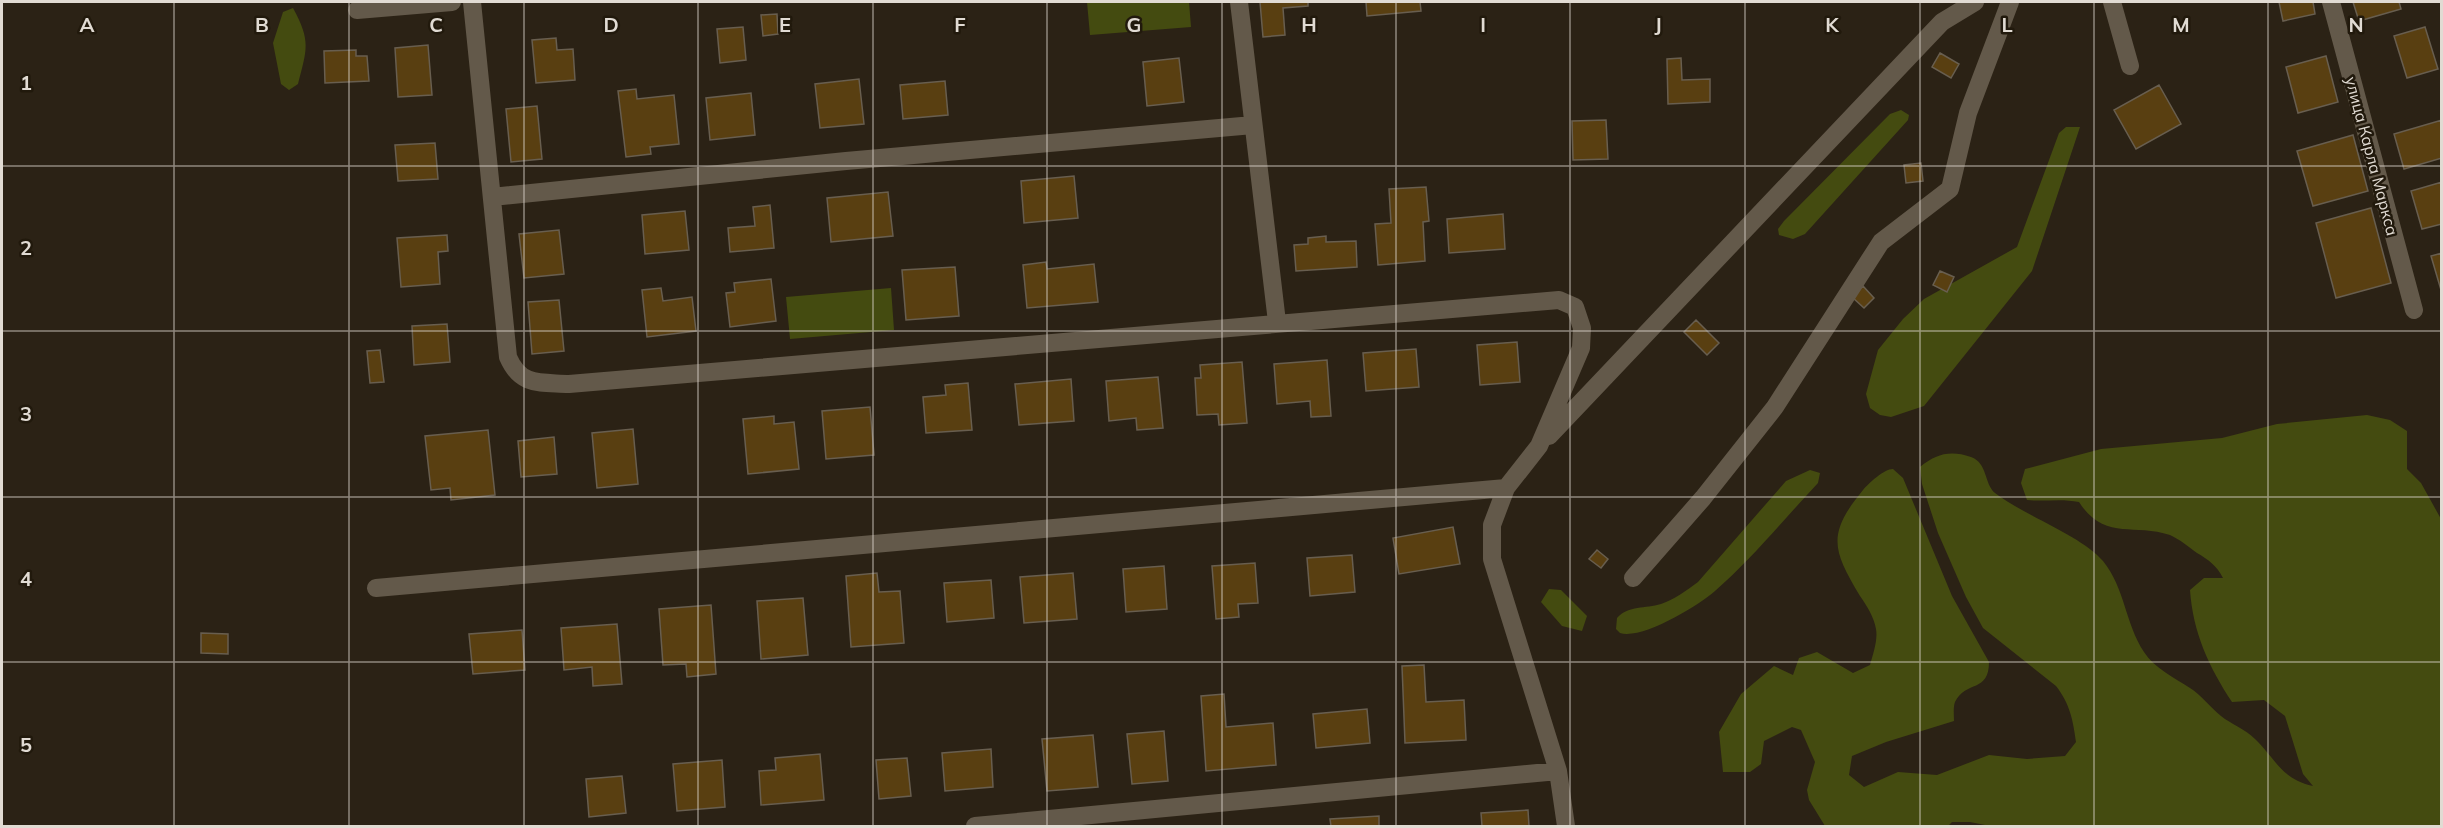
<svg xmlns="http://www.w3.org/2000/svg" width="2443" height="828" viewBox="0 0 2443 828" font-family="Mulish,sans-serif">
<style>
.green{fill:#444b10}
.building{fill:#593f11;stroke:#685e4f;stroke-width:1.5}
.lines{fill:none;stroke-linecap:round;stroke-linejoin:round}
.minor{stroke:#63594a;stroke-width:18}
.grid{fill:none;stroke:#e1dbd3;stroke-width:1.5;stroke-opacity:0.55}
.labels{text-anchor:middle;stroke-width:5;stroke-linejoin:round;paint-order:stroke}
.street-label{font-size:16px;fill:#e1dbd3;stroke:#21190c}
.grid-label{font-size:20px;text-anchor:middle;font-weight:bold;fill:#e1dbd3;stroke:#21190c;stroke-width:5;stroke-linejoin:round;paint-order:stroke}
</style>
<rect width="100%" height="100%" fill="#2b2215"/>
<path class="green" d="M1087,2H1189L1191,27L1090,35Z
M293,8C311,41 307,49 298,84L289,90L281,84L273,43L283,12Z
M1901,110L1909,115L1908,120L1805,234L1793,239L1779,235L1778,229L1784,221L1890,114Z
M2066,127H2080L2032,271L1924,406L1891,417L1880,415L1870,408L1866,394L1878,350L1903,319L1924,299L2017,247L2059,133Z
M891,288L894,330L790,339L786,297Z
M2367,415L2390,420L2407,431V469L2421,483L2441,519V826H1990L1970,822H1952L1948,826H1825L1809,800L1807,790L1815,762L1801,730L1792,727L1764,741L1761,764L1750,772H1723L1719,732L1741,694L1774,666L1793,675L1799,658L1817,652L1853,673L1870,665C1873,654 1878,640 1876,629C1874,617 1867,606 1860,596C1832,549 1827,534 1863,490C1869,483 1884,469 1893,469L1903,478L1952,596L1989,662C1989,693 1966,680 1955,702C1953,707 1954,716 1954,721L1886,742L1852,756L1849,775L1864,787L1898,772L1937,775L1989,755L2027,759L2065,756L2076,742C2073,720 2070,704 2056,686L1983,628L1966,597L1938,533L1922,484L1920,467C1936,454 1950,450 1971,457C1988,463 1984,484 1995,493C2023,515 2081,535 2103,561C2125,588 2125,623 2144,652C2154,668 2175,678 2190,688C2201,695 2210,707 2221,716C2231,724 2245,729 2255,739C2276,759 2281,779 2313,786L2303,774L2285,716L2264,700L2232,702C2209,667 2193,633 2190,590L2204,578H2223C2217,566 2209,560 2197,553C2189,547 2179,539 2170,535C2133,523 2104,541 2079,502C2060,498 2045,502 2027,500L2021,483L2025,469L2101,449L2222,438L2277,424Z
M1810,470L1820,473L1818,483C1784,519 1752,559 1715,591C1698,606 1642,640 1620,633L1616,629L1617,618C1629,605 1645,609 1661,604C1675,599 1686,591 1698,582L1786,481Z
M1549,589L1561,590L1587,616L1582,631L1562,626L1541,602Z"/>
<path class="building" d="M1260,2H1308V6L1283,8L1285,35L1263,37Z
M1366,2H1420L1421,11L1367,16Z
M2279,2H2313L2315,14L2283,21Z
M2353,2H2399L2401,9L2359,21Z
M777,14L778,34L763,36L761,15Z
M743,27L746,60L720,63L717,29Z
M2425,27L2438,69L2407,78L2394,36Z
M556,38L557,50L573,49L575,80L536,83L532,40Z
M428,45L432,95L398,97L395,48Z
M356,50V56H367L369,81L325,83L324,51Z
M1940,53L1959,64L1951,78L1932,67Z
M2326,56L2338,102L2298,113L2286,67Z
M1179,58L1184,102L1147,106L1143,62Z
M1681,58L1682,80L1710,79V102L1668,104L1667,59Z
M859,79L864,124L820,128L815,84Z
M945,81L948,115L903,119L900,85Z
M2159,85L2181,124L2136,149L2114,110Z
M636,89L637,99L674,95L679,144L650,147L651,154L626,157L618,91Z
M751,93L755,135L710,140L706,98Z
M537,106L542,159L511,162L506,109Z
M1606,120L1608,159L1573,160L1572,121Z
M2442,120V158L2404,169L2394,134Z
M2353,135L2368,191L2313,206L2297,151Z
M435,143L438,179L398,181L395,145Z
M1921,163L1923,181L1906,183L1904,165Z
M1074,176L1078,218L1024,223L1021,181Z
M2442,182V224L2422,229L2411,191Z
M1426,187L1429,221L1423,222L1425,261L1378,265L1375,224L1391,223L1389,189Z
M888,192L893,236L831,242L827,198Z
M770,205L774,248L730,252L728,228L755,226L753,207Z
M2371,208L2391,283L2336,298L2316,223Z
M685,211L689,250L645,254L642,215Z
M1503,214L1505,249L1449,253L1447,219Z
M559,230L564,274L524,278L519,234Z
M447,235L448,251L438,252L440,284L401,287L397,238Z
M1326,236V242L1356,241L1357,267L1296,271L1294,245L1308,244V238Z
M2442,253V290H2441L2431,256Z
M1046,262L1047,269L1094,264L1098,302L1027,308L1023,265Z
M955,267L959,316L906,320L902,270Z
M1940,271L1954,277L1947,292L1933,285Z
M771,279L776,321L730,327L726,293L735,292L734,283Z
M1863,286L1874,298L1864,308L1852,297Z
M661,288L663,301L692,297L696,331L647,337L642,290Z
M559,300L564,351L532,354L528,302Z
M1696,320L1719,343L1707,355L1684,332Z
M447,324L450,362L414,365L412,326Z
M1517,342L1520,382L1480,385L1477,345Z
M1416,349L1419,387L1366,391L1363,353Z
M380,350L384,382L370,383L367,351Z
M1327,360L1331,416L1311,417L1310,401L1277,404L1274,364Z
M1242,362L1247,423L1219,425L1218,414L1197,415L1195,378H1201L1200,365Z
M1158,377L1163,428L1137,430L1136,418L1109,421L1106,381Z
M1071,379L1074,421L1019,425L1015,384Z
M968,383L972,430L926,433L923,397L946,395L945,385Z
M870,407L874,455L826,459L822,411Z
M774,416V424L794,422L799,469L748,474L743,419Z
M633,429L638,484L597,488L592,433Z
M488,430L495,495L451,500L450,488L431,490L425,436Z
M554,437L557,474L521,477L518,441Z
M1453,527L1460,564L1399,574L1393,538Z
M1597,550L1608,559L1601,568L1589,559Z
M1352,555L1355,592L1310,596L1307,558Z
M1255,563L1258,603L1238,604L1239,617L1216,619L1212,566Z
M1164,566L1167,609L1126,612L1123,569Z
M877,573L879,592L900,591L904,643L851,647L846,576Z
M1073,573L1077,619L1024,623L1020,577Z
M991,580L994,618L947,622L944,583Z
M803,598L808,655L761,659L757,601Z
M711,605L716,674L687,677L686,664L663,665L659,609Z
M617,624L622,684L593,686L592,667L564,670L561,628Z
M522,630L525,670L473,674L469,634Z
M201,633L228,634V654L201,653Z
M1424,665L1426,702L1464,700L1466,740L1405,743L1402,666Z
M1224,694L1226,727L1273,723L1276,765L1206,771L1201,696Z
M1367,709L1370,743L1316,748L1313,714Z
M1164,731L1168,781L1132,784L1127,734Z
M1093,735L1098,787L1047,791L1042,739Z
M991,749L993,787L945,791L942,753Z
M820,754L824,800L761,805L759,771L776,770L775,758Z
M907,758L911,796L879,799L876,760Z
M722,760L725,807L677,811L673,764Z
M622,776L626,813L589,817L586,779Z
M1528,810L1529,826H1482L1481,813Z
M1379,816V826H1331L1330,819Z"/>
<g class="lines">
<path class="minor" d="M472,2L508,357C521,387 540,382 569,384L1559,300L1575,307L1582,328L1581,348L1539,446L1506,488L1492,525V559L1558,771L1566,826
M1239,2L1277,322
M2112,2L2130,66
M2331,2L2414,310
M357,10L452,2
M492,197L846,161L1253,125
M1549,436L1942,22L1975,2
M1633,578L1703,498L1775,407L1881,242L1950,189L1968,113L2010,2
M376,588L1506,488
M975,826L1558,771"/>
</g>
<path class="grid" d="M174,2V826M349,2V826M524,2V826M698,2V826M873,2V826M1047,2V826M1222,2V826M1396,2V826M1570,2V826M1745,2V826M1920,2V826M2094,2V826M2268,2V826M2,166H2442M2,331H2442M2,497H2442M2,662H2442"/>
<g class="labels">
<g class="street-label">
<text transform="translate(2372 156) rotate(75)" y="6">улица Карла Маркса</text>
</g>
</g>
<g class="grid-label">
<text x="87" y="32">A</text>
<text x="262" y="32">B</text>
<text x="436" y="32">C</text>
<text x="611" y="32">D</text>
<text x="785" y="32">E</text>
<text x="960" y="32">F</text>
<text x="1134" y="32">G</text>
<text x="1309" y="32">H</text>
<text x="1483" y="32">I</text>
<text x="1658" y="32">J</text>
<text x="1832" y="32">K</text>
<text x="2007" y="32">L</text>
<text x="2181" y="32">M</text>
<text x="2356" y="32">N</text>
<text x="26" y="90">1</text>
<text x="26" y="255">2</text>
<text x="26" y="421">3</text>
<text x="26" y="586">4</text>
<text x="26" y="752">5</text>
</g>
<rect width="2443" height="828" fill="none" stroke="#e1dbd3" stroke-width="6"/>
</svg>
